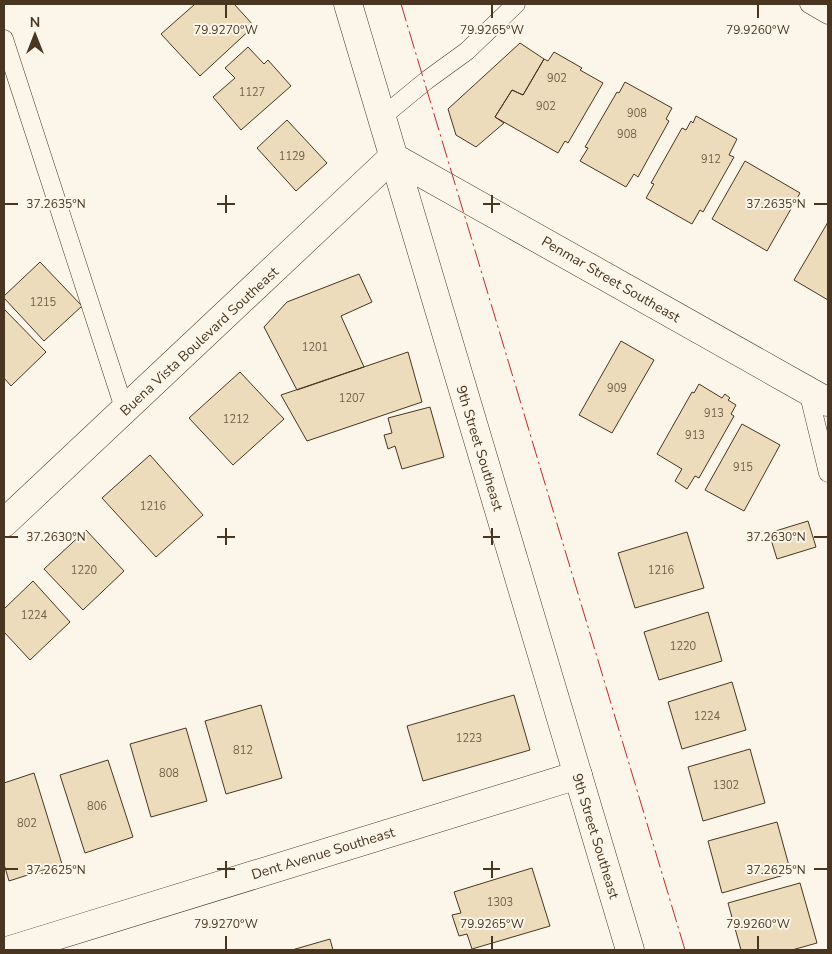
<svg xmlns="http://www.w3.org/2000/svg" width="832" height="954" viewBox="0 0 832 954" font-family="'Nunito Sans',sans-serif">
<style>
.building{fill:#ecdcbc;stroke:#4a3520}
.lines{fill:none;stroke-linecap:round;stroke-linejoin:round}
.service-casing{stroke:#4a3520;stroke-width:19}
.minor-casing{stroke:#4a3520;stroke-width:29}
.tertiary-casing{stroke:#4a3520;stroke-width:29}
.service{stroke:#fbf6e9;stroke-width:18}
.minor{stroke:#fbf6e9;stroke-width:28}
.tertiary{stroke:#fbf6e9;stroke-width:28}
.power{stroke:#c62828;stroke-width:1;stroke-dasharray:18 4 2.5 4;stroke-linecap:butt}
.ticks{fill:none;stroke:#4a3520;stroke-width:2}
.labels{text-anchor:middle;stroke-width:4;stroke-linejoin:round;paint-order:stroke}
.number-label{font-size:11px;fill:#725f47}
.street-label{font-size:14px;fill:#4a3520;stroke:#fbf6e9}
.ticks-label{font-size:12px;text-anchor:middle;fill:#4a3520;stroke:#fbf6e9;stroke-width:4;stroke-linejoin:round;paint-order:stroke}
</style>
<rect width="100%" height="100%" fill="#fbf6e9"/>
<path class="building" d="M195,4H234L254,26L200,76L161,34Z
M520,43L544,59L523,95L512,90L495,117L504,123L476,147L456,135L448,109Z
M248,47L264,64L268,60L291,86L241,130L213,97L235,78L225,68Z
M554,52L582,68L580,70L603,83L568,143L565,141L558,153L495,117L512,90L523,95L544,59L548,61Z
M625,82L672,108L666,119L669,121L638,177L634,174L626,187L580,161L588,148L585,147L617,92L619,93Z
M696,116L737,139L729,155L734,157L703,212L700,210L692,224L646,198L654,184L651,183L682,128L686,130L691,121L693,123Z
M287,120L327,163L296,191L257,148Z
M745,161L800,193L767,251L712,219Z
M828,222V300L794,280Z
M40,262L82,306L44,341L4,298V296Z
M359,274L372,302L341,316L364,367L297,390L264,327L287,302Z
M4,309L46,352L11,386L4,378Z
M621,341L654,360L612,433L579,415Z
M408,352L422,402L307,441L281,395Z
M240,372L284,419L233,465L189,418Z
M699,384L722,398L725,394L730,398L728,400L736,405L731,414L734,416L699,478L695,476L687,489L675,481L682,469L657,454L692,392L694,393Z
M430,407L444,457L402,469L395,446L388,449L384,435L392,433L388,418Z
M742,424L780,445L744,511L705,490Z
M150,455L203,515L156,557L102,498Z
M808,521L816,547L777,559L769,533Z
M86,530L124,571L83,610L44,569Z
M687,532L704,588L635,608L618,553Z
M33,581L70,622L30,660L4,632V609Z
M708,612L722,661L659,680L644,632Z
M732,682L746,730L682,749L668,702Z
M514,695L530,750L423,781L407,726Z
M261,705L282,778L226,794L205,721Z
M186,728L207,801L151,817L130,744Z
M750,749L765,803L703,821L688,767Z
M108,760L133,837L85,853L60,775Z
M34,773L62,864L9,881L4,864V783Z
M777,822L791,873L722,893L708,841Z
M532,868L550,926L472,949L467,934L459,936L452,915L461,913L454,892Z
M800,883L817,943L792,950H741L728,903Z
M330,939L333,950H292Z"/>
<g class="lines">
<defs>
<path id="service" d="M809,4L828,15
M4,39L125,411
M382,117L427,80L467,51L516,4
M808,391L828,473"/>
<path id="minor" d="M4,523L393,157L828,402
M10,950L578,775"/>
<path id="tertiary" d="M348,4L630,950"/>
</defs>
<use href="#service" class="service-casing"/>
<use href="#minor" class="minor-casing"/>
<use href="#tertiary" class="tertiary-casing"/>
<use href="#service" class="service"/>
<use href="#minor" class="minor"/>
<use href="#tertiary" class="tertiary"/>
<path class="power" d="M401,4L685,950"/>
</g>
<path class="ticks" d="M226,5V18M492,5V18M758,5V18M226,195V213M492,195V213M5,204H18M217,204H235M483,204H500M814,204H827M226,528V545M492,528V545M5,537H18M217,537H235M483,537H500M814,537H827M226,861V878M492,861V878M5,869H18M217,869H235M483,869H500M814,869H827M226,936V949M492,936V949M758,936V949"/>
<g class="labels">
<g class="number-label">
<text x="557" y="82">902</text>
<text x="252" y="96">1127</text>
<text x="546" y="110">902</text>
<text x="637" y="117">908</text>
<text x="627" y="138">908</text>
<text x="292" y="160">1129</text>
<text x="711" y="163">912</text>
<text x="43" y="306">1215</text>
<text x="315" y="351">1201</text>
<text x="617" y="392">909</text>
<text x="352" y="402">1207</text>
<text x="714" y="417">913</text>
<text x="236" y="423">1212</text>
<text x="695" y="439">913</text>
<text x="743" y="471">915</text>
<text x="153" y="510">1216</text>
<text x="84" y="574">1220</text>
<text x="661" y="574">1216</text>
<text x="34" y="619">1224</text>
<text x="683" y="650">1220</text>
<text x="707" y="720">1224</text>
<text x="469" y="742">1223</text>
<text x="243" y="754">812</text>
<text x="169" y="777">808</text>
<text x="726" y="789">1302</text>
<text x="97" y="810">806</text>
<text x="27" y="827">802</text>
<text x="500" y="906">1303</text>
</g>
<g class="street-label">
<text transform="translate(611 279) rotate(30)" y="5">Penmar Street Southeast</text>
<text transform="translate(199 341) rotate(-43)" y="5">Buena Vista Boulevard Southeast</text>
<text transform="translate(480 448) rotate(73)" y="5">9th Street Southeast</text>
<text transform="translate(596 836) rotate(73)" y="5">9th Street Southeast</text>
<text transform="translate(323 853) rotate(-17)" y="5">Dent Avenue Southeast</text>
</g>
</g>
<g class="ticks-label">
<text x="226" y="34">79.9270°W</text>
<text x="492" y="34">79.9265°W</text>
<text x="758" y="34">79.9260°W</text>
<text x="56" y="208">37.2635°N</text>
<text x="776" y="208">37.2635°N</text>
<text x="56" y="541">37.2630°N</text>
<text x="776" y="541">37.2630°N</text>
<text x="56" y="874">37.2625°N</text>
<text x="776" y="874">37.2625°N</text>
<text x="226" y="928">79.9270°W</text>
<text x="492" y="928">79.9265°W</text>
<text x="758" y="928">79.9260°W</text>
</g>
<rect width="832" height="954" fill="none" stroke="#4a3520" stroke-width="10"/>
<g transform="translate(35 35)" stroke="#fbf6e9" stroke-width="4" paint-order="stroke">
<path d="M0-4L9 19L0 12L-9 19Z" fill="#4a3520"/>
<text y="-8" font-size="14" font-weight="bold" text-anchor="middle" fill="#4a3520">N</text>
</g>
</svg>
